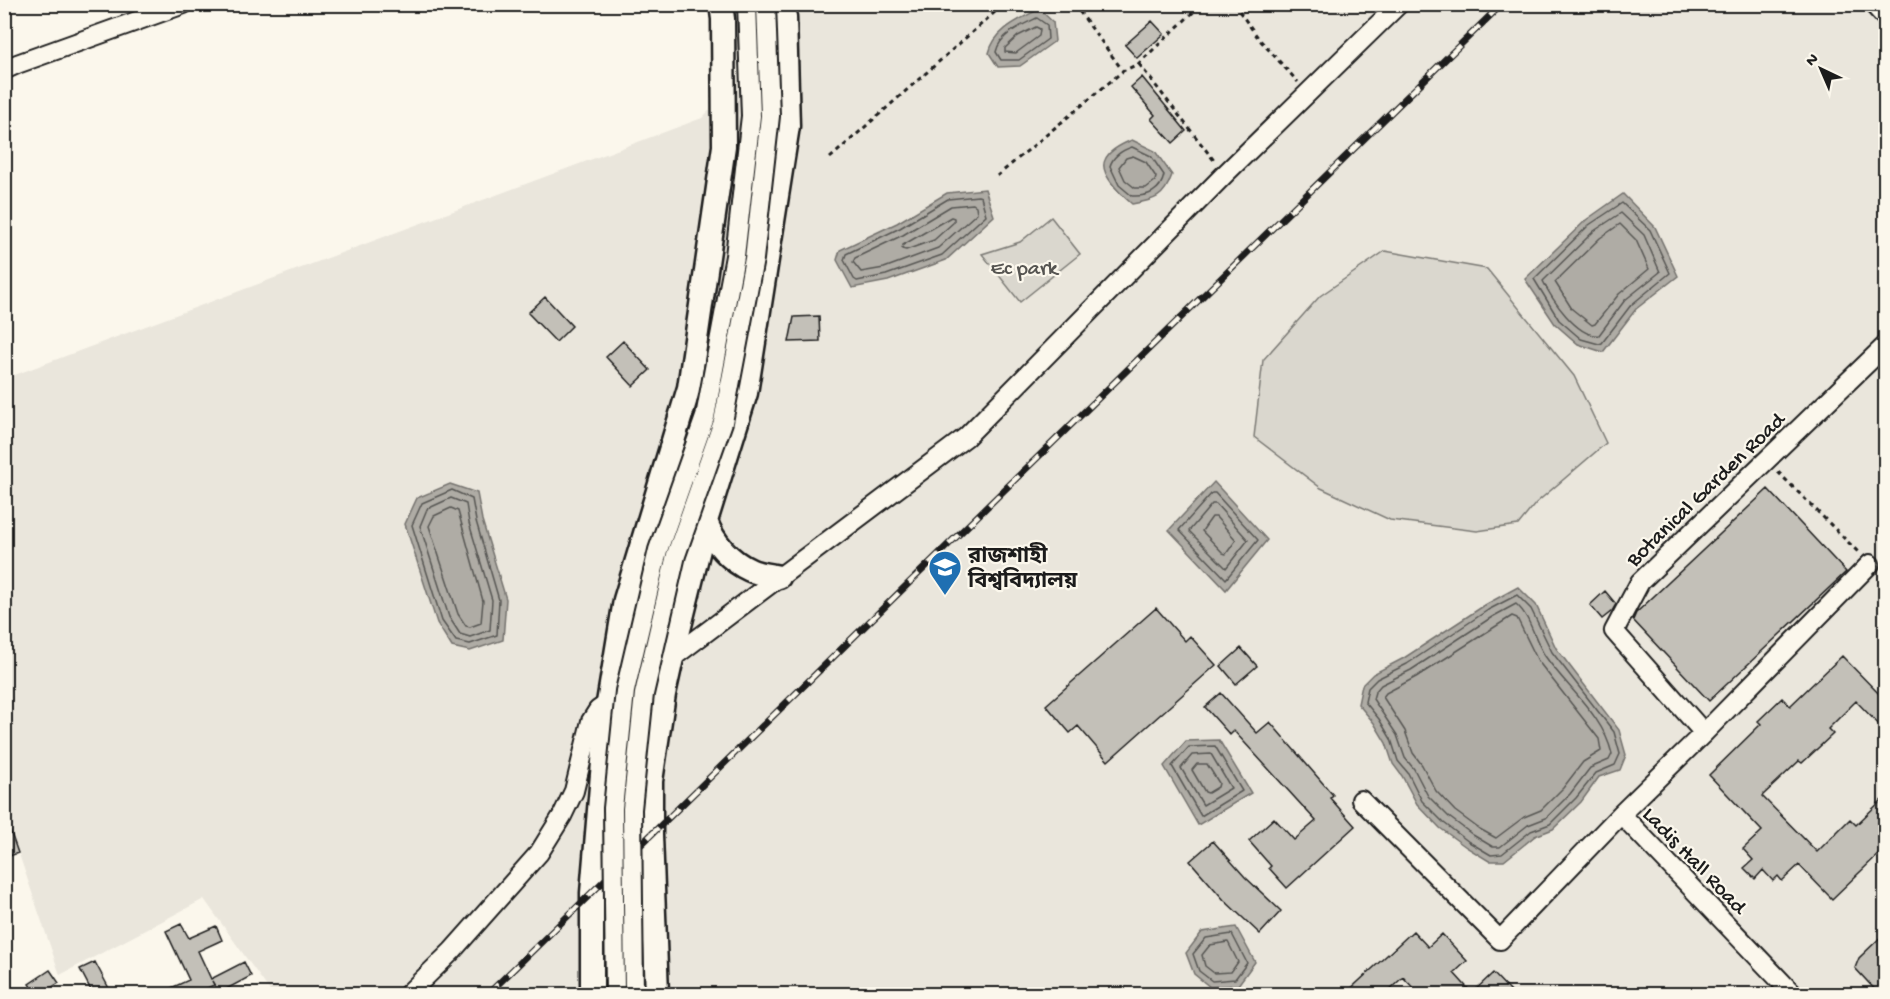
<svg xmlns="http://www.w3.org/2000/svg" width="1890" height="999" viewBox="0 0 1890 999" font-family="'Gochi Hand','Noto Sans Bengali',sans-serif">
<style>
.built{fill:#eae6dc}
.green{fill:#dad7ce;stroke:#7b7a75;stroke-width:1.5}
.water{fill:#afaca5;stroke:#74726e;stroke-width:1.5}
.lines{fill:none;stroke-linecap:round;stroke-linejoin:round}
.shore{stroke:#575653;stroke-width:1.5}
.building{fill:#c3c0b8;stroke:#1c1c1c;stroke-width:1.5}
.minor-casing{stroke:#1c1c1c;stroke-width:22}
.major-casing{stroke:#1c1c1c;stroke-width:27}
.path{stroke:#1c1c1c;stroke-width:3;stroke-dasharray:4.5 4.5;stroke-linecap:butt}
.minor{stroke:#fbf7ec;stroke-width:18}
.major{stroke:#fbf7ec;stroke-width:22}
.rail-casing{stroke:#1c1c1c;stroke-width:7}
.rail{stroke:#fbf7ec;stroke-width:4.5;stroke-dasharray:14;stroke-linecap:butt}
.minor-bridge-casing{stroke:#1c1c1c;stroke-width:22;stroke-linecap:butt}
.minor-bridge{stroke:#fbf7ec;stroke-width:18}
.labels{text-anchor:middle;stroke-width:4.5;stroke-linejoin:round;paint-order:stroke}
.park-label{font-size:22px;fill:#555451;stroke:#fbf7ec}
.street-label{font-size:22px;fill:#1c1c1c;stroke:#fbf7ec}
.poi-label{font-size:22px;font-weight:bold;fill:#1c1c1c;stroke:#fbf7ec;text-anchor:start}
</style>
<rect width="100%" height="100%" fill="#fbf7ec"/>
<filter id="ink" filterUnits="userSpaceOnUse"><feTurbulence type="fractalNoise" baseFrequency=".0167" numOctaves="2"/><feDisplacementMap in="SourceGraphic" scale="12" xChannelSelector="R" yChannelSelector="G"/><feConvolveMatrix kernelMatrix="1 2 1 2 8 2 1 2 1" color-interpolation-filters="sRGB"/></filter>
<g filter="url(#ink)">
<path class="built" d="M788,5H1885V994H272L204,899L60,975L5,813L4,379L702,118L793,25Z"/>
<path class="green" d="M1051,217L1080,254L1020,302L982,254L1020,242Z
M1385,251L1487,269L1574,376L1606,443L1536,503L1518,525L1477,531L1390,520L1321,488L1254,437L1263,360L1320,296Z"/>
<path class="water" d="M1039,9L1053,22L1055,41L1020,66L998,67L989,53C995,29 1019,20 1039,9Z
M1132,140L1155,151L1172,175C1164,198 1155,200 1132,204C1123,196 1098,174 1105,160C1109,150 1122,144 1132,140Z
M985,189L994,216L946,260L888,281L852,288L837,260L840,250L897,223L947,193Z
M1623,194L1655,227L1678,276L1636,309L1603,352L1578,344L1555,324L1525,279L1586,220Z
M1214,482L1267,540L1226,590L1169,530Z
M450,484L477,493L482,520L506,599L503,640L470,651L452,647L437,623L405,524L417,498Z
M1518,587L1536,605L1556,648L1619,730L1626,755L1620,770L1599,777L1581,802L1553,829L1535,836L1504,861H1489L1466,847L1440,828L1417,804L1402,776L1393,764L1386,743L1374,723L1358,704L1362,685L1373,674L1404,658L1485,605Z
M1219,740L1251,793L1198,825L1164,766L1186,741Z
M1236,927L1255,962L1238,985L1210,987L1194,974L1186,953L1202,932Z"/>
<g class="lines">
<path class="shore" d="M1037,18L1047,25L1048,39L1019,60H1001L996,52C1000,34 1022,25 1037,18Z
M1036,27L1040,29L1039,36L1016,53L1005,52V48L1018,36Z
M1132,147L1151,156L1164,175C1161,191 1148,197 1132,196L1119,185L1110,166C1113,156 1123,150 1132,147Z
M1133,156L1146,162L1156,177L1155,181L1146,188H1135L1125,180L1119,167L1126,158Z
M978,196L981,197L986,215L942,255L886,275L857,281L854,279L844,260L846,254L900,228L948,199Z
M1622,203L1650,230L1670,273L1631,305L1602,343L1599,344L1581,339L1559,320L1534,279L1589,225Z
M973,204L976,206L977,213L938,248L884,268L861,272L853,262L855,258L903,235L951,206Z
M1621,213L1644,235L1660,272L1625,300L1599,335C1577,338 1551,298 1543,281L1594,231Z
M951,217L954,218V222L934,240L906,250L902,249L903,245Z
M1620,224L1636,240L1649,269L1619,294L1595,324L1592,325L1572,309L1555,282L1600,238Z
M452,490L472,499L476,521L499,600L497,635L470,644L456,641L442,621L412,525L422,503Z
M1215,493L1258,540L1226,579L1179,530L1212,493Z
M451,498L466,504L469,523L492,600L490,630L470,637L460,634L449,617L420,526L427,509Z
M1212,504H1216L1248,540L1226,568L1189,531Z
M451,508L458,511L483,601L481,623L470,627L466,626L458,614L429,526L434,516Z
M1212,517H1216L1236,540L1226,554L1223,553L1202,531Z
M1517,595L1531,609L1552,652L1614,732L1620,754L1615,765L1596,773L1576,798L1550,824L1531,831L1502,854L1491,855L1469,842L1444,823L1422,801L1408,773L1398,761L1391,739L1379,719L1365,702L1368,688L1377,679L1407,664L1488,610Z
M1516,604C1531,617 1534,639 1545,656C1567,688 1603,715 1612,754L1609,760L1590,768L1570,794L1546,818L1528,825L1500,847H1493L1473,835L1449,817L1428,796L1414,769L1405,758L1397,735L1373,699L1375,692L1381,685L1411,670L1492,617Z
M1512,616L1517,618L1538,661L1599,739L1601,751L1583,762L1563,788L1541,810L1524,817L1496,838L1478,828L1455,811L1436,791L1422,765L1413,753L1405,731L1383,697L1386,693L1416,677Z
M1215,746L1242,791L1201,816L1172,766L1189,747Z
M1211,754L1231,788L1203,805L1181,768L1192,755Z
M1197,764H1207L1219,783L1218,787L1208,793L1205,792L1192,770Z
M1232,934L1247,963L1235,979L1212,981L1199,971L1193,954L1206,938Z
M1228,942L1238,962L1231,972L1214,973L1205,966L1202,955L1210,945Z"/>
</g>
<path class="building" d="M1152,21L1164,34L1137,58L1125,45Z
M1142,77L1186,131L1173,143L1151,119L1155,115L1131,87Z
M545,297L572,326L556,342L528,313Z
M819,316L820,341L789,342L794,317Z
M623,341L650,370L633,386L606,357Z
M1768,489L1846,572L1709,701L1633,620L1636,613Z
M1605,591L1616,604L1612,611L1602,619L1590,605Z
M1156,608L1185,641L1190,636L1216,665L1108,761L1078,726L1070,733L1046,705Z
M1241,648L1257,666L1236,684L1221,666Z
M1842,656L1886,701V732L1856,701L1828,729L1833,734L1802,763L1799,761L1762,796L1817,852L1850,819L1856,825L1886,796V847L1832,899L1799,865L1782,881L1778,876L1773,881L1763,870L1755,879L1744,868L1753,860L1743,849L1762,831L1709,775L1761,724L1758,721L1782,698L1790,706Z
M1221,693L1257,733L1270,722L1333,795L1330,798L1355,826L1287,888L1269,868L1271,866L1249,841L1274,818L1294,840L1316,821L1234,731L1230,735L1205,707Z
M6,819L18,853L4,858V820Z
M1213,841L1245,877L1281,911L1260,934L1224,900L1190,861Z
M181,924L189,938L216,926L222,940L198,951L211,979L244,962L251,976L219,993L212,981L214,985L194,994H158L189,980L166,931Z
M1413,931L1428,947L1442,934L1467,961L1454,973L1472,993L1493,973L1513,994H1419L1403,977L1385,994H1345Z
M1886,932V994H1879L1855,968L1859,958Z
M95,962L112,994H93L80,969Z
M50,970L59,983L41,994H36L29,984Z"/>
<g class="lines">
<defs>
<path id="minor" d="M1873,4L1886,18
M4,70L17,64L184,4
M1704,733L1614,631L1640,582L1886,345
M1361,800L1500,940L1621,814
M408,994L452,951L539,853L562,816L574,791L591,721L598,710L672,658L966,437L1225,174L1399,4
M1793,994L1621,814L1704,733L1870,564"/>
<path id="major" d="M706,521C713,542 730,561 750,570C758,574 770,575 779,577
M592,994V893L608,703L625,600L689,388L724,146L723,19L721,4
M657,994L651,835V781L664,694L672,658L706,521L746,393L788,126L785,17L782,4"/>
</defs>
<use href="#minor" class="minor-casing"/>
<use href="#major" class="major-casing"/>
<path class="path" d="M1074,4L1123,71
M1234,4L1259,39L1298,82
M1139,64L1216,163
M830,158L1004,4
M997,176L1123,71L1138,64L1202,4
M1778,472L1858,552"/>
<use href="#minor" class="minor"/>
<use href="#major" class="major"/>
<defs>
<path id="rail" d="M488,994L1502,4"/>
</defs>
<use href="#rail" class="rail-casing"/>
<use href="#rail" class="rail"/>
<defs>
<path id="minor-bridge" d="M615,994L613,808L625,691L658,550L705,417L735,256L751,116L747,4
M634,994L632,809L644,694L676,555L723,422L754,259L770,116L766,4"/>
</defs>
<use href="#minor-bridge" class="minor-bridge-casing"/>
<use href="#minor-bridge" class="minor-bridge"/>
</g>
</g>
<defs>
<symbol id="university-pin" viewBox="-11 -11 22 30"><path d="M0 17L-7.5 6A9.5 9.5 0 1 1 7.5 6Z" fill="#1f6fb2" stroke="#fbf7ec"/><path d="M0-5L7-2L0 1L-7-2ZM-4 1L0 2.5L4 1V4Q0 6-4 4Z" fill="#fff"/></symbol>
</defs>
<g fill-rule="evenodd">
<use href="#university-pin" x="926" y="548" width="38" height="52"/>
</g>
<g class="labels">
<g class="park-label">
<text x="1024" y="274">Ec park</text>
</g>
<g class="street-label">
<text transform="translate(1704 488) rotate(-44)" y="8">Botanical Garden Road</text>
<text transform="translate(1696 859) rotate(46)" y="8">Ladis Hall Road</text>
</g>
<g class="poi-label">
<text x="968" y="562">রাজশাহী<tspan x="968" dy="25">বিশ্ববিদ্যালয়</tspan></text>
</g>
</g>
<rect width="1890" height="999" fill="none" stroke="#fbf7ec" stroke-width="24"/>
<rect x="12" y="12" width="1866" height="975" fill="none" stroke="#1c1c1c" stroke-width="2" filter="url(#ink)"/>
<g transform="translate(1821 69) rotate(316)" stroke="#fbf7ec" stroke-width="4.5" paint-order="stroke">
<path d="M0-4.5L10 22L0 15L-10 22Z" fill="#1c1c1c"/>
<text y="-9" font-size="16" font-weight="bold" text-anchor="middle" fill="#1c1c1c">N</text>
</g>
</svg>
